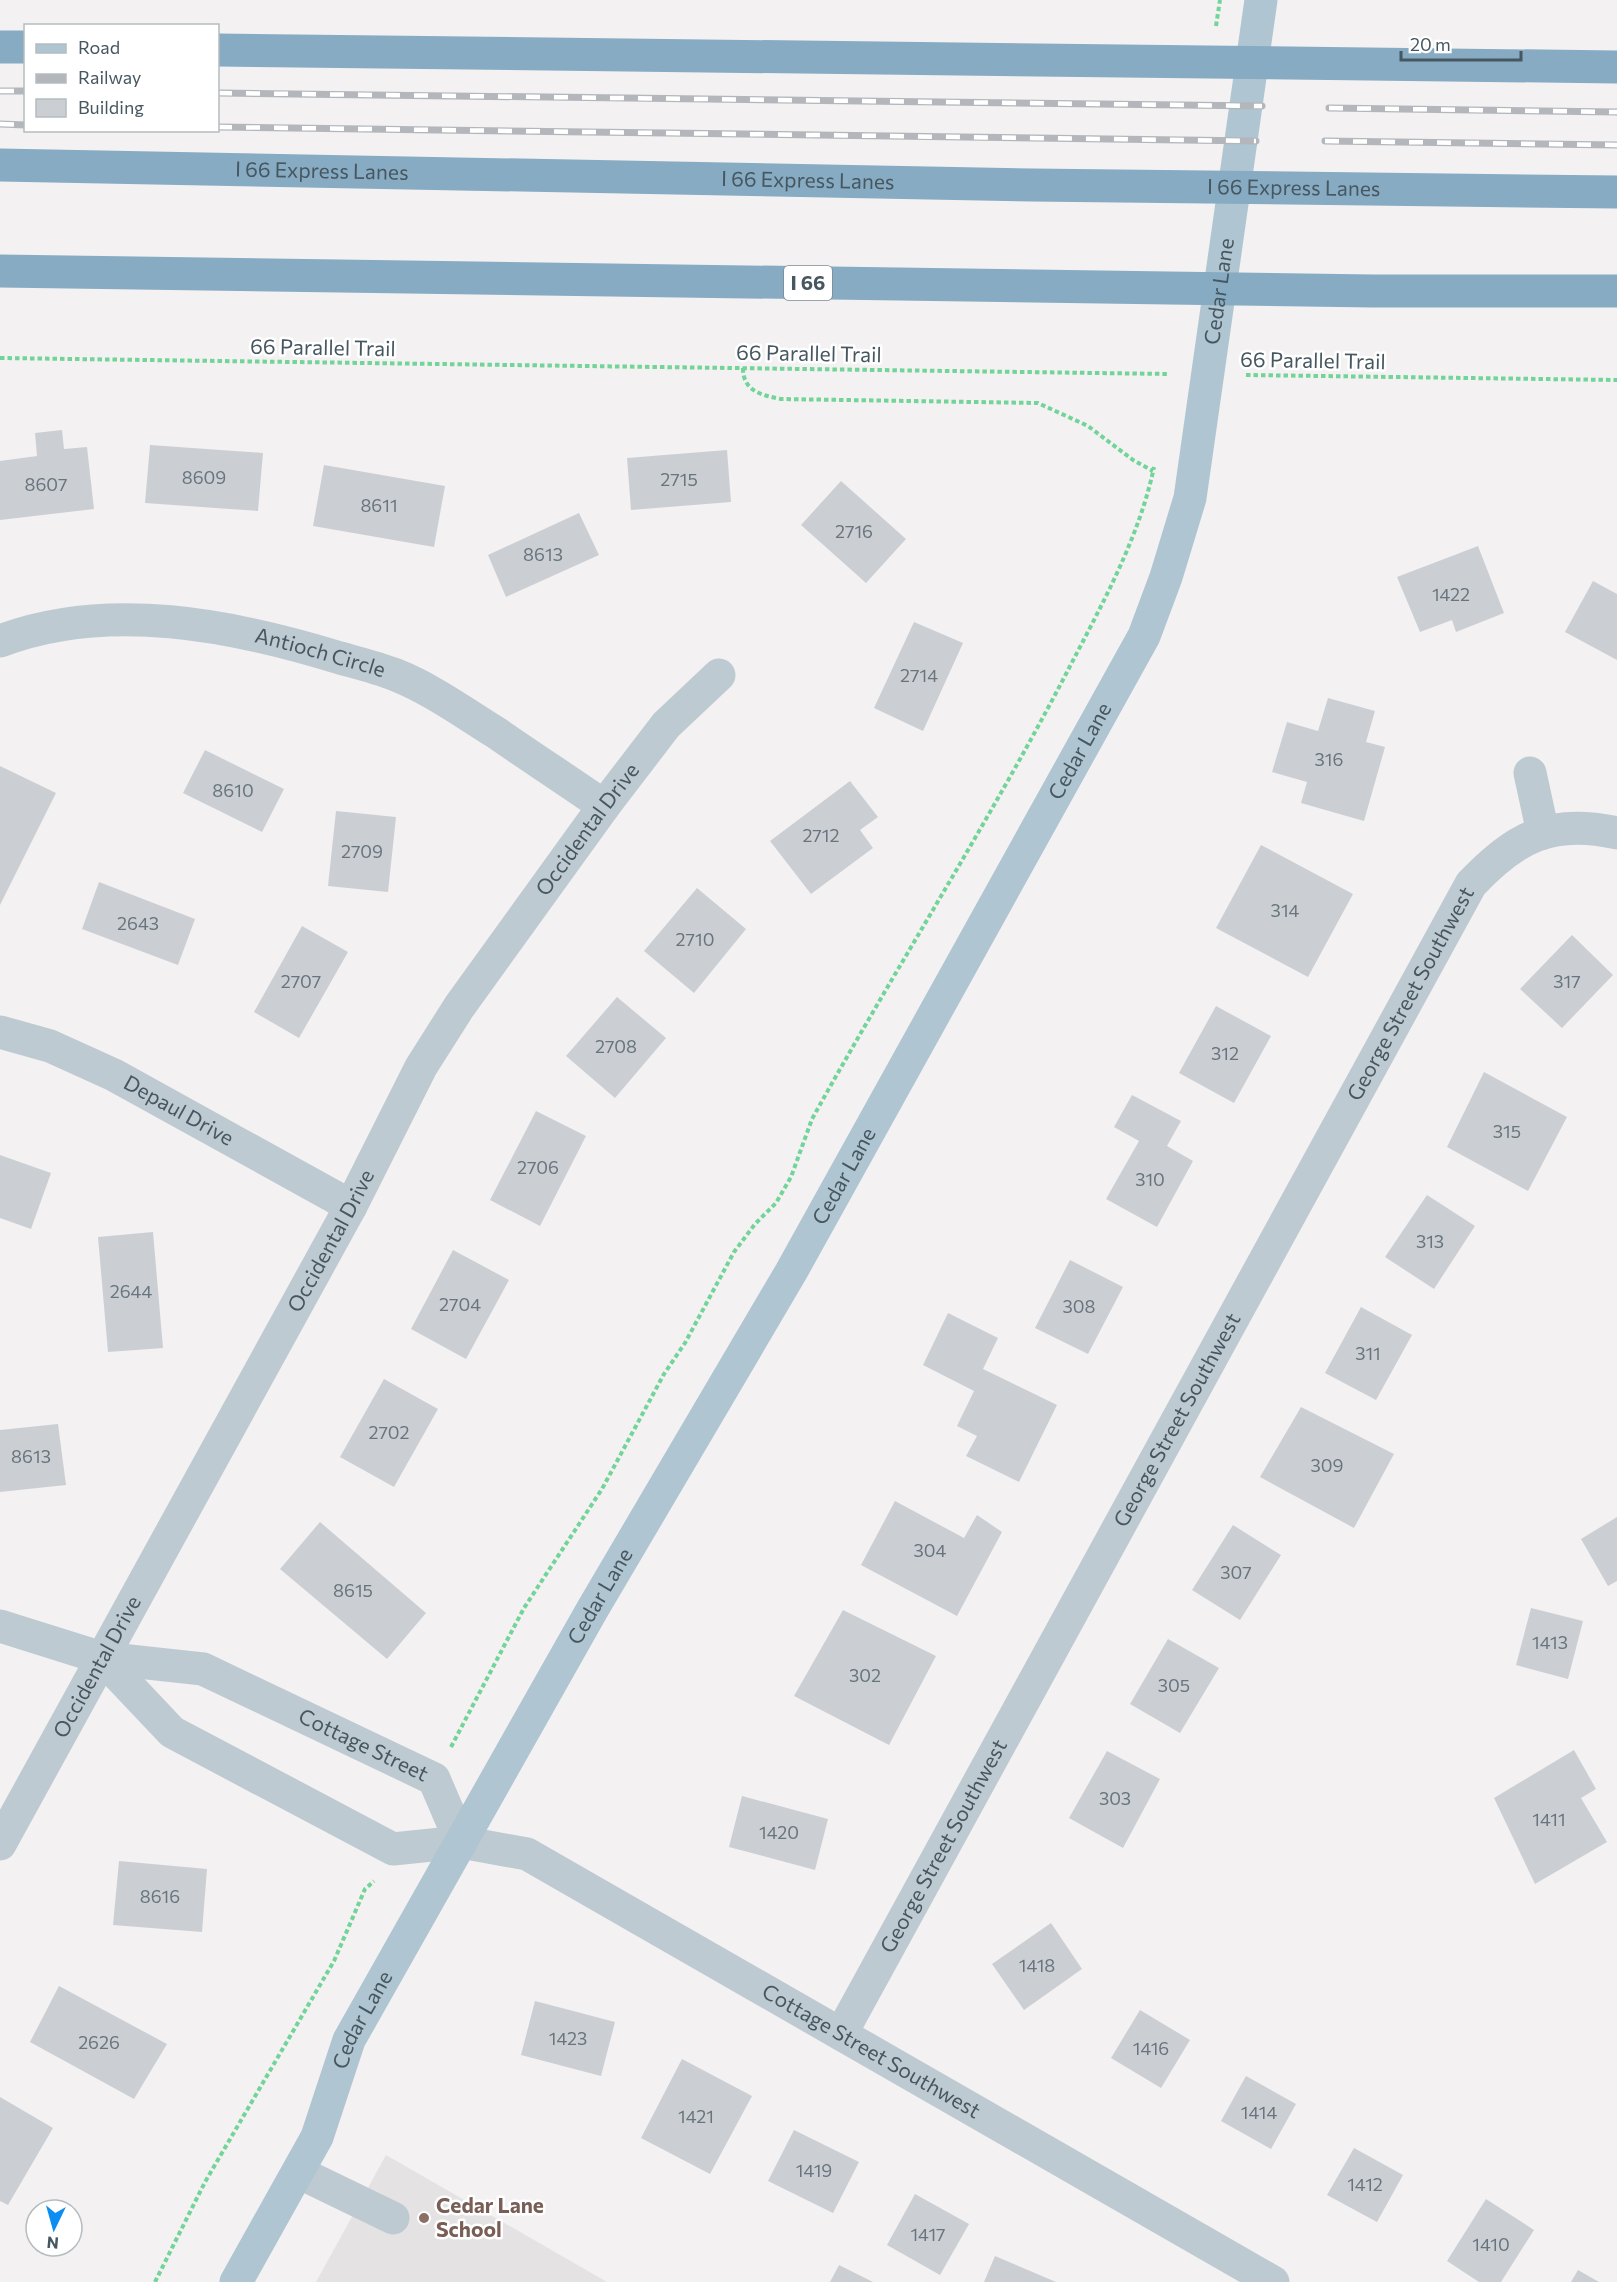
<svg xmlns="http://www.w3.org/2000/svg" width="1617" height="2282" viewBox="0 0 1617 2282" font-family="Commissioner,sans-serif">
<style>
.education{fill:#e4e2e3}
.building{fill:#cbcfd4}
.lines{fill:none;stroke-linecap:round;stroke-linejoin:round}
.path{stroke:#72d498;stroke-width:4;stroke-dasharray:4.5 3;stroke-linecap:butt}
.minor{stroke:#becad1;stroke-width:33}
.major{stroke:#afc5d1;stroke-width:33}
.highway{stroke:#86abc3;stroke-width:33}
.rail-casing{stroke:#b3b7bc;stroke-width:7}
.rail{stroke:#fff;stroke-width:4.5;stroke-dasharray:14;stroke-linecap:butt}
.education-dot{fill:#8d6e63;stroke:#fff;stroke-width:2}
.labels{text-anchor:middle;stroke-width:5;stroke-linejoin:round;paint-order:stroke}
.number-label{font-size:18px;fill:#68757d}
.shield{fill:#fff;stroke:#7e8990;stroke-width:1.5}
.shield-label{font-size:20px;font-weight:bold;fill:#475760}
.street-label{font-size:21px;fill:#475760;stroke:#fff}
.education-label{font-size:21px;font-weight:bold;fill:#785e54;stroke:#fff;text-anchor:start}
</style>
<rect width="100%" height="100%" fill="#f3f1f1"/>
<path class="education" d="M386,2155L607,2282H316Z"/>
<path class="building" d="M62,430L64,449L87,447L94,509L0,520V461L37,456L35,433Z
M150,445L263,453L258,511L145,503Z
M727,450L731,502L631,510L627,458Z
M324,465L445,486L434,547L313,526Z
M841,481L906,539L866,583L801,525Z
M579,513L599,555L506,597L488,555Z
M1478,546L1504,613L1456,632L1452,620L1420,632L1397,577Z
M1593,581L1617,594V660L1565,632Z
M914,622L963,643L923,731L874,708Z
M1328,698L1375,711L1366,742L1385,747L1364,821L1301,803L1307,782L1272,772L1287,722L1318,731Z
M205,750L284,789L262,832L183,793Z
M0,766L56,793L0,905Z
M850,781L878,817L860,830L873,848L811,894L770,841Z
M336,811L396,817L388,892L328,886Z
M1261,845L1353,894L1308,977L1216,928Z
M99,882L195,919L178,965L82,929Z
M697,888L746,929L694,993L644,951Z
M302,926L348,952L299,1038L254,1012Z
M1572,935L1613,975L1562,1028L1520,989Z
M617,997L666,1038L615,1098L566,1056Z
M1216,1006L1271,1036L1234,1103L1179,1073Z
M1484,1072L1567,1117L1528,1191L1447,1147Z
M1132,1095L1181,1121L1167,1146L1193,1161L1157,1227L1106,1199L1139,1141L1114,1127Z
M536,1111L586,1136L540,1226L490,1200Z
M0,1155L51,1173L31,1229L0,1218Z
M1427,1195L1475,1226L1434,1289L1385,1257Z
M153,1232L163,1348L108,1352L98,1237Z
M453,1250L509,1280L466,1359L411,1329Z
M1070,1260L1123,1287L1088,1354L1035,1328Z
M1361,1307L1412,1335L1376,1400L1325,1373Z
M948,1313L998,1338L983,1369L1057,1405L1019,1482L966,1456L977,1436L957,1426L974,1391L923,1365Z
M384,1379L438,1409L394,1487L340,1457Z
M1301,1407L1394,1454L1354,1528L1260,1477Z
M58,1424L66,1485L0,1492V1430Z
M895,1501L964,1538L977,1515L1002,1532L957,1616L861,1565Z
M1617,1517V1581L1608,1586L1581,1539Z
M320,1522L426,1613L387,1659L280,1569Z
M1233,1525L1281,1555L1240,1620L1192,1590Z
M1531,1608L1583,1621L1568,1679L1516,1665Z
M843,1610L936,1656L889,1745L794,1696Z
M1168,1639L1219,1668L1180,1733L1130,1704Z
M1574,1750L1596,1789L1581,1798L1607,1842L1535,1884L1494,1798Z
M1107,1751L1160,1779L1123,1848L1069,1818Z
M742,1796L828,1819L815,1870L729,1847Z
M119,1861L207,1869L202,1932L113,1925Z
M1051,1923L1082,1969L1024,2010L992,1964Z
M59,1986L167,2044L134,2099L30,2042Z
M535,2001L615,2022L601,2076L521,2055Z
M1140,2010L1190,2040L1161,2088L1111,2058Z
M682,2059L752,2096L710,2174L641,2138Z
M1246,2076L1296,2104L1271,2149L1221,2121Z
M0,2097L53,2128L8,2205L0,2201Z
M794,2130L859,2162L833,2213L768,2181Z
M1354,2148L1403,2175L1377,2222L1327,2195Z
M915,2194L969,2224L940,2275L887,2245Z
M1486,2199L1534,2230L1501,2282H1479L1447,2261Z
M995,2256L1056,2282H984Z
M839,2265L873,2282H830Z
M1578,2270L1599,2282H1571Z"/>
<g class="lines">
<path class="path" d="M1216,26L1220,0
M0,358L1169,374
M743,368C743,391 761,395 781,399L1038,403L1088,426L1133,460L1153,471
M1246,375L1617,380
M451,1747L524,1608L602,1489L664,1374L685,1343L734,1252L755,1224L776,1203L791,1177L812,1119C895,969 988,824 1067,672C1100,608 1139,539 1154,467
M155,2282L205,2182L334,1961L365,1889L374,1881"/>
<g class="minor">
<path id="s1" d="M0,641C108,600 233,625 340,658C358,663 378,668 396,675C431,689 463,712 495,732C531,757 568,781 604,806"/>
<path d="M1530,773L1543,833"/>
<path id="s2" d="M0,1032L50,1046L114,1075L351,1206"/>
<path id="s3" d="M0,1626L102,1658L203,1669L434,1779L461,1842"/>
<path id="s4" d="M102,1658L172,1732L393,1849L461,1842L527,1854L1273,2282"/>
<path id="s5" d="M0,1844L351,1206L421,1067L459,1007L604,806L666,725L719,675"/>
<path id="s6" d="M841,2034L1471,884C1516,837 1551,818 1617,833"/>
<path d="M298,2172L393,2218"/>
</g>
<path class="major" id="s7" d="M236,2282L317,2137L349,2040L592,1610L791,1272L1144,636L1166,577L1190,498L1261,0"/>
<g class="highway">
<path d="M0,47H26"/>
<path d="M218,50L1617,67"/>
<path id="s8" d="M0,165L1032,185L1617,192"/>
<path d="M0,271L1373,291H1617"/>
</g>
<defs>
<path id="rail" d="M0,91H26
M218,93L1262,106
M1329,108L1617,112
M0,124L26,125
M218,127L1256,141
M1325,141L1617,145"/>
</defs>
<use href="#rail" class="rail-casing"/>
<use href="#rail" class="rail"/>
</g>
<circle class="education-dot" cx="424" cy="2218" r="6"/>
<g class="labels">
<g class="number-label">
<text x="204" y="484">8609</text>
<text x="679" y="486">2715</text>
<text x="46" y="491">8607</text>
<text x="379" y="512">8611</text>
<text x="854" y="538">2716</text>
<text x="543" y="561">8613</text>
<text x="1451" y="601">1422</text>
<text x="919" y="682">2714</text>
<text x="1329" y="766">316</text>
<text x="233" y="797">8610</text>
<text x="821" y="842">2712</text>
<text x="362" y="858">2709</text>
<text x="1285" y="917">314</text>
<text x="138" y="930">2643</text>
<text x="695" y="946">2710</text>
<text x="301" y="988">2707</text>
<text x="1567" y="988">317</text>
<text x="616" y="1053">2708</text>
<text x="1225" y="1060">312</text>
<text x="1507" y="1138">315</text>
<text x="538" y="1174">2706</text>
<text x="1150" y="1186">310</text>
<text x="1430" y="1248">313</text>
<text x="131" y="1298">2644</text>
<text x="460" y="1311">2704</text>
<text x="1079" y="1313">308</text>
<text x="1368" y="1360">311</text>
<text x="389" y="1439">2702</text>
<text x="31" y="1463">8613</text>
<text x="1327" y="1472">309</text>
<text x="930" y="1557">304</text>
<text x="1236" y="1579">307</text>
<text x="353" y="1597">8615</text>
<text x="1550" y="1649">1413</text>
<text x="865" y="1682">302</text>
<text x="1174" y="1692">305</text>
<text x="1115" y="1805">303</text>
<text x="1549" y="1826">1411</text>
<text x="779" y="1839">1420</text>
<text x="160" y="1903">8616</text>
<text x="1037" y="1972">1418</text>
<text x="568" y="2045">1423</text>
<text x="99" y="2049">2626</text>
<text x="1151" y="2055">1416</text>
<text x="1259" y="2119">1414</text>
<text x="696" y="2123">1421</text>
<text x="814" y="2177">1419</text>
<text x="1365" y="2191">1412</text>
<text x="928" y="2241">1417</text>
<text x="1491" y="2251">1410</text>
</g>
<rect class="shield" x="784" y="266" width="48" height="34" rx="4.5"/>
<g class="shield-label">
<text x="808" y="290">I 66</text>
</g>
<g class="street-label">
<text dy="7" stroke="none"><textPath href="#s8" startOffset="322">I 66 Express Lanes</textPath></text>
<text dy="7" stroke="none"><textPath href="#s8" startOffset="808">I 66 Express Lanes</textPath></text>
<text dy="7" stroke="none"><textPath href="#s8" startOffset="1294">I 66 Express Lanes</textPath></text>
<text dy="7" stroke="none"><textPath href="#s7" startOffset="2236">Cedar Lane</textPath></text>
<text transform="translate(323 348) rotate(1)" y="7">66 Parallel Trail</text>
<text transform="translate(809 354) rotate(1)" y="7">66 Parallel Trail</text>
<text transform="translate(1313 361) rotate(1)" y="7">66 Parallel Trail</text>
<text dy="7" stroke="none"><textPath href="#s1" startOffset="326">Antioch Circle</textPath></text>
<text dy="7" stroke="none"><textPath href="#s7" startOffset="1750">Cedar Lane</textPath></text>
<text dy="7" stroke="none"><textPath href="#s5" startOffset="1174">Occidental Drive</textPath></text>
<text dy="7" stroke="none"><textPath href="#s6" startOffset="1186">George Street Southwest</textPath></text>
<text dy="7" stroke="none"><textPath href="#s2" startOffset="196">Depaul Drive</textPath></text>
<text dy="7" stroke="none"><textPath href="#s7" startOffset="1264">Cedar Lane</textPath></text>
<text dy="7" stroke="none"><textPath href="#s5" startOffset="688">Occidental Drive</textPath></text>
<text dy="7" stroke="none"><textPath href="#s6" startOffset="700">George Street Southwest</textPath></text>
<text dy="7" stroke="none"><textPath href="#s7" startOffset="778">Cedar Lane</textPath></text>
<text dy="7" stroke="none"><textPath href="#s5" startOffset="202">Occidental Drive</textPath></text>
<text dy="7" stroke="none"><textPath href="#s3" startOffset="386">Cottage Street</textPath></text>
<text dy="7" stroke="none"><textPath href="#s6" startOffset="214">George Street Southwest</textPath></text>
<text dy="7" stroke="none"><textPath href="#s7" startOffset="292">Cedar Lane</textPath></text>
<text dy="7" stroke="none"><textPath href="#s4" startOffset="884">Cottage Street Southwest</textPath></text>
</g>
<g class="education-label">
<text x="436" y="2213">Cedar Lane<tspan x="436" dy="24">School</tspan></text>
</g>
</g>
<rect x="24" y="24" width="195" height="108" fill="#ffffff" stroke="#b5bcbf" stroke-width="1.5"/>
<rect x="36" y="44" width="30" height="9" fill="#afc5d1" stroke="#b5bcbf" stroke-width="1.5"/>
<text x="78" y="54" font-size="18" fill="#475760">Road</text>
<rect x="36" y="74" width="30" height="9" fill="#b3b7bc" stroke="#b5bcbf" stroke-width="1.5"/>
<text x="78" y="84" font-size="18" fill="#475760">Railway</text>
<rect x="36" y="99" width="30" height="18" fill="#cbcfd4" stroke="#b5bcbf" stroke-width="1.5"/>
<text x="78" y="114" font-size="18" fill="#475760">Building</text>
<g transform="translate(54 2228) rotate(185)"><circle r="28" fill="#ffffff" stroke="#b5bcbf" stroke-width="1.5"/>
<path d="M0-4.5L10 22L0 15L-10 22Z" fill="#0c8df2"/>
<text y="-9" font-size="16" font-weight="bold" text-anchor="middle" fill="#475760">N</text>
</g>
<path d="M1401 51v9h120v-9" fill="none" stroke="#475760" stroke-width="3"/>
<text x="1410" y="51" font-size="18" fill="#475760" stroke="#ffffff" stroke-width="4.5" paint-order="stroke">20 m</text>
</svg>
